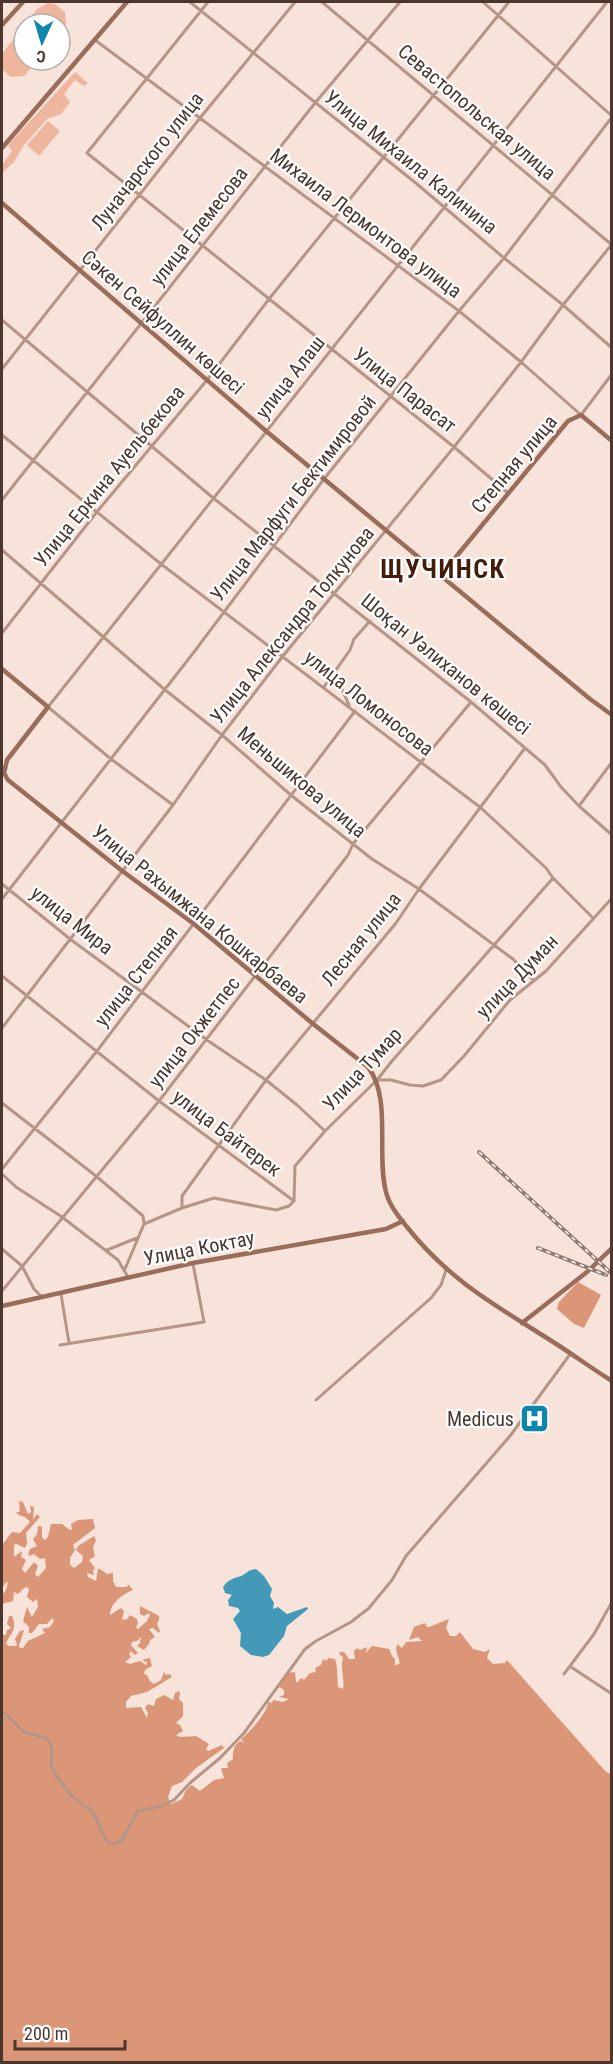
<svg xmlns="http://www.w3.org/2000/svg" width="613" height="2064" viewBox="0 0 613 2064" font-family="'Roboto Condensed',sans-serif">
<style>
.green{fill:#eeb69d}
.forest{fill:#da9677}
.water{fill:#4599b8}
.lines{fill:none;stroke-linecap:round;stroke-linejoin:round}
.street{stroke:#b49588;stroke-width:3}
.secondary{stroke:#996d59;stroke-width:4.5}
.rail-casing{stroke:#8e7a71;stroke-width:4}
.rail{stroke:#fff;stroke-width:1.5;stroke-dasharray:4.5;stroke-linecap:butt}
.labels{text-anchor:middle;stroke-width:4.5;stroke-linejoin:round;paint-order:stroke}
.street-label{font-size:20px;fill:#4b372e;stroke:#fff}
.poi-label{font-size:20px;fill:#4b372e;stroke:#fff;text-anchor:end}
.district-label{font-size:26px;font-weight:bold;letter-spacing:1.5px;fill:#431d0a;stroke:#fff}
</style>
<rect width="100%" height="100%" fill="#f8e3da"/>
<path class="green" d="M48,3L55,4L65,12L66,24L60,33V24H25L37,9Z
M24,25V60H38L24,76L11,77L2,69V54Z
M75,72L88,83L84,86L75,80L64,94L70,102L61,114L47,119L24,145L14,162L2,173V165L12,151L8,145Z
M48,121L60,131L39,156L27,145Z"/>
<path class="forest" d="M578,1282L601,1295L584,1328L574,1324L557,1309L559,1302Z
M19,1501L23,1502L28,1514L31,1512L30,1506L34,1507L33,1519L37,1514L40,1517L26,1533L27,1543L25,1548L16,1544L14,1545V1557L22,1551L21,1557L26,1560L22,1569L25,1573L34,1562L38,1566L35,1574L38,1577L46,1568L45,1558L40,1559L34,1554L30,1556L28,1554L30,1549L37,1546L33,1539L37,1534L38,1526L42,1527V1538L45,1540L48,1537L51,1524H62L70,1530H72L71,1524L78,1520L93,1519L95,1528L73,1545L75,1550L70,1558V1565L74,1568L82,1562L83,1556L76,1550L78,1546L94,1536L96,1540L93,1548L95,1556L89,1560L95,1568L93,1571L94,1575L87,1573L88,1577L96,1581L98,1569H100L107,1574L113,1573V1581L116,1587H127L128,1584L133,1590C123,1594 110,1603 110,1615L121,1608L124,1611L122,1619L126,1620L130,1615L137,1619L138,1623L136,1628L138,1629L147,1621L150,1615L149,1613L144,1616L140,1614V1606L159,1616V1620L157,1624L160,1631L159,1633L153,1628L149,1629L155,1637L150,1640L149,1644L144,1650L137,1646L140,1643L141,1637L137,1641L132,1642L131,1645L138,1653L135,1655L131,1651L129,1654L131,1657L125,1662L130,1664L140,1661L146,1665L147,1662L143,1661L144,1659L150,1658L152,1666L145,1670L144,1674L147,1675L150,1681L154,1684L161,1680L164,1672L166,1675L170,1674L172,1677L147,1692L131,1696L126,1702V1708L141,1707L147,1718L148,1713L145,1708L148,1704L154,1706L156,1699L164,1695L173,1700L175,1693L179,1691L180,1693L179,1699L183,1703V1716L176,1723L180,1725L183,1731L176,1735L180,1737L196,1736L209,1744L206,1749L208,1751L222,1745L224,1748L196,1768L182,1782L172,1786L168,1797L171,1804L182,1799L186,1790L192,1785L200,1791L214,1780L224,1778L221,1768H228L227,1763L233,1759C233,1751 233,1746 240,1741L244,1743L241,1739C250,1732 268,1712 268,1702L272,1703L273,1700L283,1702L289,1699L279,1697L284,1695V1690L279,1687L288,1673L295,1672L296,1682H298L301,1678L304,1680L310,1673L316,1672L315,1668L321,1665L323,1659L327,1661L328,1658L335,1659C338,1667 337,1678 338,1687L343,1689C345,1678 340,1671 343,1657L339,1654L340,1652H344L349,1659H355L354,1651L357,1648L360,1650L367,1647L366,1653L372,1646L389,1649L392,1656L395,1659V1665H397L400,1663L396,1650L397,1644L402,1648L406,1642L422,1641L418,1637L409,1640L414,1627L425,1623L427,1627H429L449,1619L446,1628L450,1636H456L460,1632L473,1649L485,1652L490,1649L487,1658L493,1664L505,1663L507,1660L606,1772L611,1774V2062H2V1635H6L7,1630L11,1628L7,1624L9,1616H12C18,1631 10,1633 6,1644L9,1646H16L17,1644L15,1639L20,1631L24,1630L19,1646L20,1648H23L28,1641L45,1633L42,1629L50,1627L54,1621L52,1618L47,1624H39L32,1633H29V1627L23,1621L27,1607L32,1617L38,1607L37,1599L33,1602L27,1597L29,1589L27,1587L24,1588L18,1594L14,1592L13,1601L2,1604V1595L6,1590L8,1582L5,1583L2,1589V1545L12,1532L20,1533L30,1522L25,1517L21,1516L16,1513L20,1511Z"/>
<path class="water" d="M256,1569L264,1576L272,1589L270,1596L274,1603L273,1609L278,1607L287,1614L307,1607L308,1609L287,1626L284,1636L269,1655L263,1657L251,1655L240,1646L241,1633L233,1619L240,1611L238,1608L229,1606L228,1600L232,1595L225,1593L223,1587C229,1579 232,1579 241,1576C247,1573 248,1570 256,1569Z"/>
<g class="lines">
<path class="street" d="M190,2L417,184L504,258L563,305L612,348
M208,2L87,153L454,447L508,493
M322,2L612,245
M483,2L612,116
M95,40L459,311L521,362L581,415L612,374
M2,320L212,497L471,702L545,765L561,787L579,806L612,835
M2,369L200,118L295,2
M2,435L161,564L481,808L546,868L553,878L593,918
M2,500L315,103L400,2
M2,550L164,689L222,735L292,796L372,859L419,889L513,959L534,981
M2,633L96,513L207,380L269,299L509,2
M334,671L349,705
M324,687L350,650L354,639L370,621
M173,805L111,759L48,707L607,2
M579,806L612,762
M2,884L70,939L207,1040L266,1080L297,1105L325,1131
M2,899L194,652L324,479L459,311L504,258L612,117
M2,976L159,1101L294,1201
M2,1028L173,805L222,735L283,656L454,447L521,362L563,305L612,244
M379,1080H391L410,1085L423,1086L441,1080L464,1056L510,1000L546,971L612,898
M2,1103L96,1176L143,1216L144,1224
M2,1169L97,1051L355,711
M2,1174L16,1187L62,1217L118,1260L128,1277
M182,1208V1196L266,1080L396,923L419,889L525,748
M2,1249L22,1266L34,1289L41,1296
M107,1250L137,1238
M125,1269L144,1224L182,1208L214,1198L276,1210L289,1206L294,1201L295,1166L325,1131L377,1080L392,1061L553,878
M2,1291L159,1101L348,855L353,844L471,702
M61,1294L69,1343
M60,1345L204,1322L193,1264
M316,1400L431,1298L441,1285L446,1270
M571,1667L612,1694
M564,1674L594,1634L612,1602
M2,1712L9,1717L24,1732L43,1737L49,1741L52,1749L51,1766L55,1774L72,1796L93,1812L107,1842L113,1844L121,1841L138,1811L161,1806L174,1800L190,1783L220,1758L244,1733L305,1649L316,1641L351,1622L369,1608L392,1580L406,1556L510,1436L571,1353"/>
<path class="secondary" d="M2,25L23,2
M2,148L127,2
M2,203L266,431L590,699L612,715
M441,575L568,421L581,415L612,441
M2,669L48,707L7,760L4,773L8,780L121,870L194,924L312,1023L368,1067C392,1098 376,1154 386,1192C389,1205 399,1217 407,1227C449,1280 495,1305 550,1340C571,1353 591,1368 612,1381
M2,1306L193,1263L386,1229L403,1221
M522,1323L587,1272L612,1248"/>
<defs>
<path id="rail" d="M479,1152L612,1274
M538,1248L606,1275"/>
</defs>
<use href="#rail" class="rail-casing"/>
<use href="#rail" class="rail"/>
</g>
<defs>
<symbol id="hospital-square" viewBox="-11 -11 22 22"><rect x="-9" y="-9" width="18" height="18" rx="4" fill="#0c87ab" stroke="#fff"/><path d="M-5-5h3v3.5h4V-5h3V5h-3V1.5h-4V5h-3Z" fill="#fff"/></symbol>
</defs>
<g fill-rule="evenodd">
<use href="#hospital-square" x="518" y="1402" width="33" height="33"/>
</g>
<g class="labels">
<g class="street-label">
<text transform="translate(477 112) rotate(40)" y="7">Севастопольская улица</text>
<text transform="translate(147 161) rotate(-52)" y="7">Луначарского улица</text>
<text transform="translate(411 162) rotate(39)" y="7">Улица Михаила Калинина</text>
<text transform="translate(366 223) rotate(37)" y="7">Михаила Лермонтова улица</text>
<text transform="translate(199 226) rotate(-52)" y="7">улица Елемесова</text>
<text transform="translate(163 322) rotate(41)" y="7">Сәкен Сейфуллин көшесі</text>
<text transform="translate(290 377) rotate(-52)" y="7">улица Алаш</text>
<text transform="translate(405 390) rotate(38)" y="7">Улица Парасат</text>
<text transform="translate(514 464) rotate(-50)" y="7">Степная улица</text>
<text transform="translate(109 476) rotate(-51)" y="7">Улица Еркина Ауельбекова</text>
<text transform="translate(293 498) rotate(-52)" y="7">Улица Марфуги Бектимировой</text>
<text transform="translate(292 625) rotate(-51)" y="7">Улица Александра Толкунова</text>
<text transform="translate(446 664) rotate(39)" y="7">Шоқан Уәлиханов көшесі</text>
<text transform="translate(369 703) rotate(38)" y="7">улица Ломоносова</text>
<text transform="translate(302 782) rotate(40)" y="7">Меньшикова улица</text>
<text transform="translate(200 914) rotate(39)" y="7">Улица Рахымжана Кошкарбаева</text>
<text transform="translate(72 920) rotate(38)" y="7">улица Мира</text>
<text transform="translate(361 939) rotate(-51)" y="7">Лесная улица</text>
<text transform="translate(136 976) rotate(-52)" y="7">улица Степная</text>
<text transform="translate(517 976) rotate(-46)" y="7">улица Думан</text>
<text transform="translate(194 1032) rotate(-52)" y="7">улица Окжетпес</text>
<text transform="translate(362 1069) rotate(-47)" y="7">Улица Тумар</text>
<text transform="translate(227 1133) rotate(37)" y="7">улица Байтерек</text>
<text transform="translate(199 1248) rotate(-11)" y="7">Улица Коктау</text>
</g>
<g class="poi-label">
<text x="514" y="1426">Medicus</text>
</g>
<g class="district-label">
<text x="443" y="578">ЩУЧИНСК</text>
</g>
</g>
<rect width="613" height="2064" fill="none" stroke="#4b372e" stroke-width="6"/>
<g transform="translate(42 42) rotate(184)"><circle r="28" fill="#ffffff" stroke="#b7afab" stroke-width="1.5"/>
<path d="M0-4.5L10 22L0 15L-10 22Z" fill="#0c87ab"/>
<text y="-9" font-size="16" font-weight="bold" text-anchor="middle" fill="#4b372e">С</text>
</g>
<path d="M15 2040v9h110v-9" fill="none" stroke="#4b372e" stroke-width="3"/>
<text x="24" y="2040" font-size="18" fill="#4b372e" stroke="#ffffff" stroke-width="4.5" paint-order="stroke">200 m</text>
</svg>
